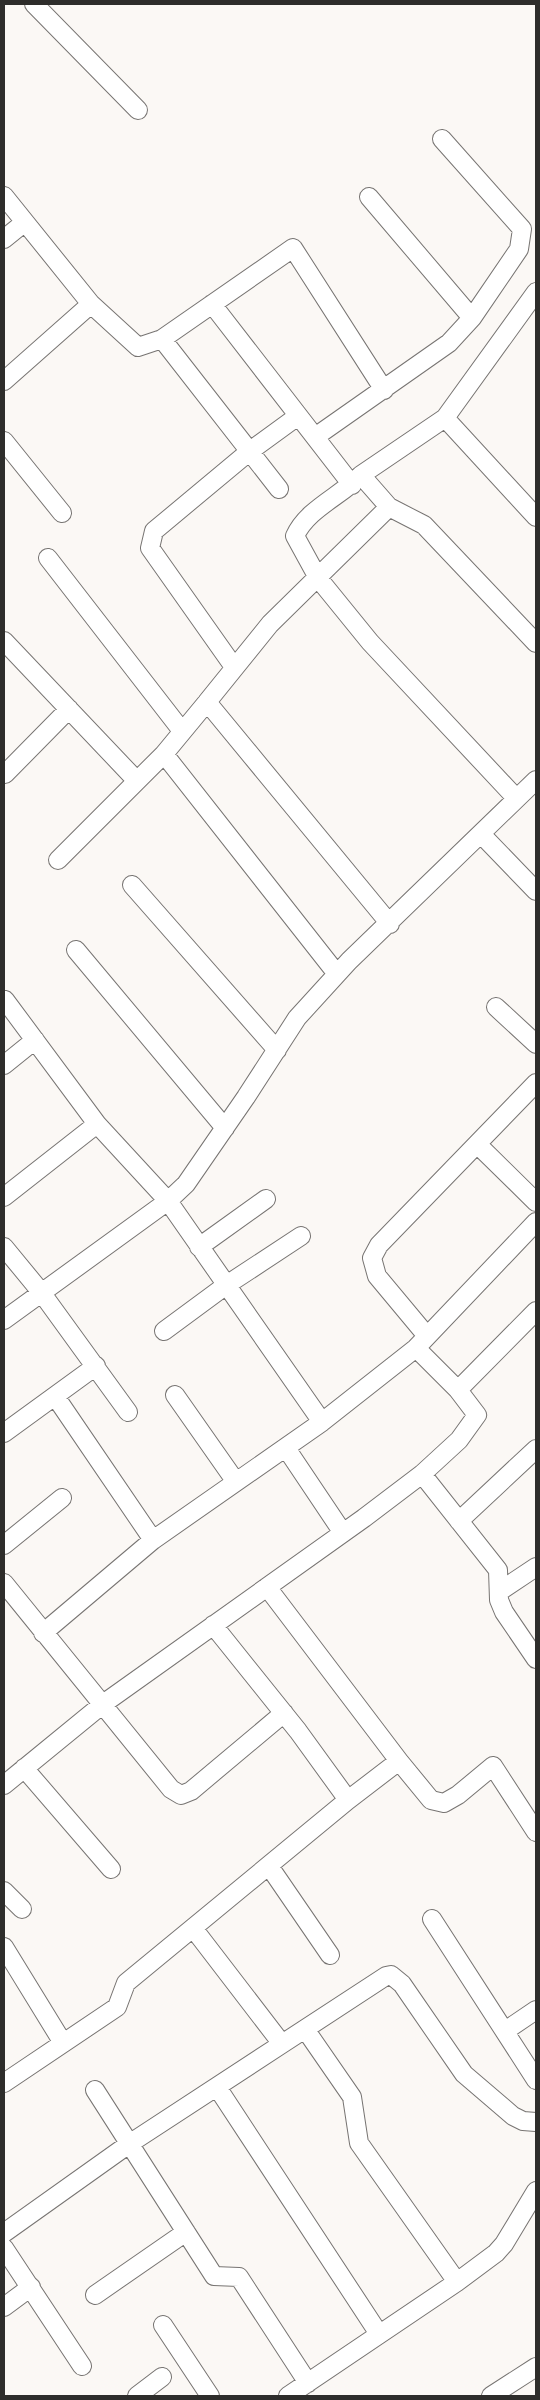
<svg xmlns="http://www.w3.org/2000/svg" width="540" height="2400" viewBox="0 0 540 2400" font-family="Ubuntu,sans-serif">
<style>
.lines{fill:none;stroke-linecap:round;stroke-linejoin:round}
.minor-casing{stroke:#777472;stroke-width:20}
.minor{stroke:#fff;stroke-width:18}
</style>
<rect width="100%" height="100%" fill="#fbf8f5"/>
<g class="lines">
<defs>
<path id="minor" d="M34,4L138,110
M4,196L91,304L138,347L162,339L293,248L384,390
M369,197L472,318
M4,239L25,222
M212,304L352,485
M162,339L279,489
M4,381L91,304
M445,418L536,517
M315,437L449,343L472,318L519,249L522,229L442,139
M4,441L62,513
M361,475L389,507L270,624L207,702L390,924
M389,507L424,525L536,643
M48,558L182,731
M4,641L137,781
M234,667L150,548L154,531L250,451L298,416
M207,702L164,754L337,974
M5,774L69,709
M516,798L370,642L318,578L295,536C307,509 341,496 361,475L445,418L536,292
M481,834L536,891
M58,860L164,754
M132,885L277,1050
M76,950L225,1128
M5,1000L97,1124L168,1201L322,1422
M496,1007L536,1044
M4,1065L35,1040
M477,1144L536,1202
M4,1197L97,1124
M4,1247L41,1292L128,1412
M199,1247L266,1199
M4,1320L168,1201L186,1184L246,1097L297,1018L349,961L536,780
M164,1331L225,1286L301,1236
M427,1336L377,1276L372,1258L379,1245L536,1083
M458,1390L536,1311
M175,1395L236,1482
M55,1396L153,1540
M4,1433L96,1366
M286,1448L343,1533
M422,1474L498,1570L499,1600L504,1612L536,1659
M459,1521L536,1449
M4,1545L62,1498
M4,1583L171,1789L181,1795L191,1791L284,1713
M267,1587L399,1761L431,1800L444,1803L458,1795L493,1766L536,1832
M500,1591L536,1567
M43,1633L153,1540L322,1422L416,1348L536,1222
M24,1768L111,1869
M4,1785L103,1704L364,1518L422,1474L459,1440L477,1415L458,1390L416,1348
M348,1800L399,1761
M269,1866L330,1955
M4,1891L22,1909
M432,1919L536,2080
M4,1947L63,2043
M305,2029L352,2097L359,2143L457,2282
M505,2031L536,2010
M282,2044L386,1976L391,1975L402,1984L464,2074L513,2116L523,2121L536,2122
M4,2083L117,2007L126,1983L348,1800L298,1731L213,1625
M217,2087L379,2334
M95,2090L214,2276L239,2277L308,2383
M4,2233L129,2144L282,2044L193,1928
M4,2248L82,2366
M95,2295L186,2232
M4,2307L31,2287
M163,2325L210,2396
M137,2396L162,2377
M288,2396L457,2282L496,2253L504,2244L536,2191
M491,2396L536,2367"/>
</defs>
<use href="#minor" class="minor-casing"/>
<use href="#minor" class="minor"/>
</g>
<rect width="540" height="2400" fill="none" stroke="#2e2d2b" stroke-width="10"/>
</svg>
